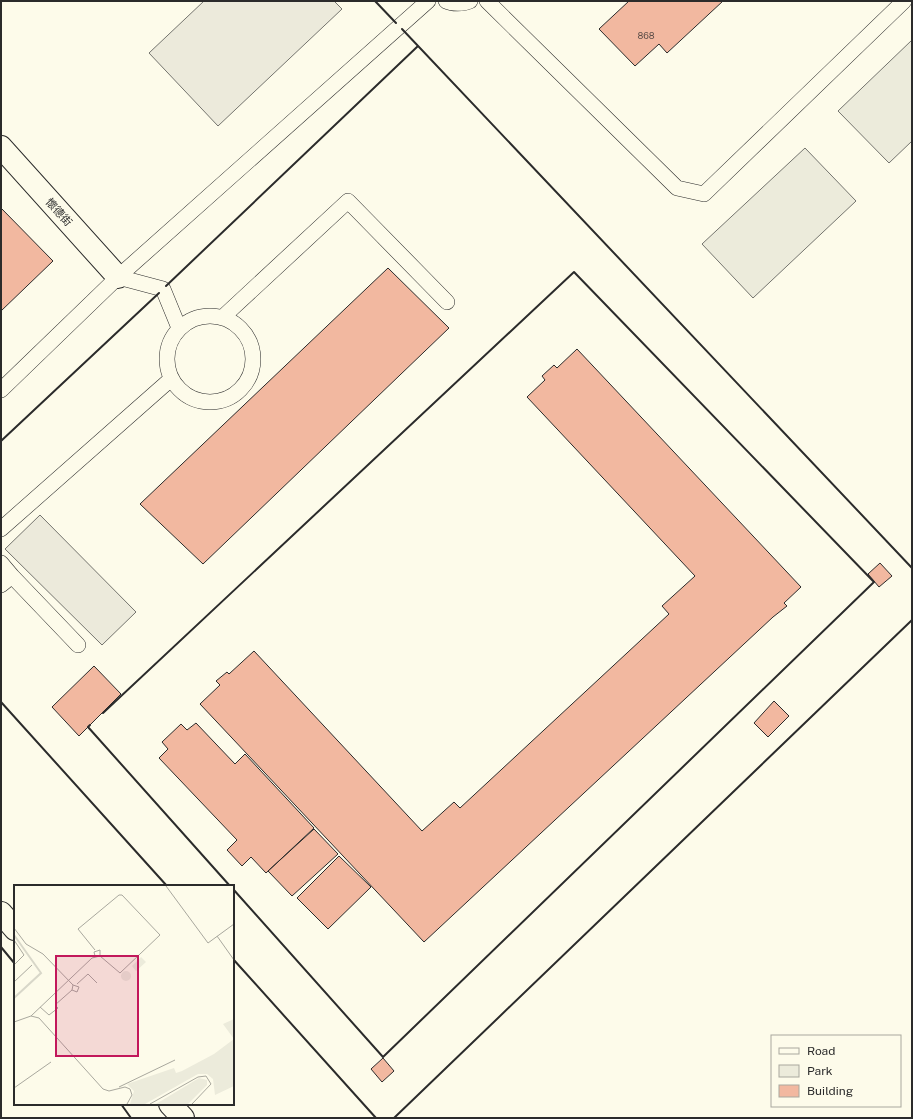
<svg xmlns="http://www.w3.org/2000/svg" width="913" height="1119" viewBox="0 0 913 1119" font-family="'Public Sans','Noto Sans TC',sans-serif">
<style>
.green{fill:#ecebdb;stroke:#74746e}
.parking{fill:#eceadb;stroke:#74746e}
.building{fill:#f2b8a0;stroke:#2b2b2b}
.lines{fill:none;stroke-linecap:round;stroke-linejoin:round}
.service-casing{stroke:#2b2b2b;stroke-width:16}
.minor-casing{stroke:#2b2b2b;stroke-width:24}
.tertiary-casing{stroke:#2b2b2b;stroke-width:24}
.service{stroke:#fdfbea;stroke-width:15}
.minor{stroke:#fdfbea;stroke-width:22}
.tertiary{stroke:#fdfbea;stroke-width:22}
.wall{stroke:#2b2b2b;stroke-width:2}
.labels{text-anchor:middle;stroke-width:3;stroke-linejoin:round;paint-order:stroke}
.number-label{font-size:9px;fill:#5d4e48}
.street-label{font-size:11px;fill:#2b2b2b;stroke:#fdfbea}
.inset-river{fill:none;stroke:#d8d7c9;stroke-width:2}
.inset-road{fill:none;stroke:#a9a89e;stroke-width:1}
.view{fill:#c2185b;fill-opacity:0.15;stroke:#c2185b;stroke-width:2}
.inset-edge{fill:none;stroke:#2b2b2b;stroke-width:2}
</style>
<rect width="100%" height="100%" fill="#fdfbea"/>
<path class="green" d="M912,40V141L889,163L838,111Z
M805,148L856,201L753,298L702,244Z"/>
<path class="parking" d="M204,1H334L342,9L218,126L149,53Z
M40,515L136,612L102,645L5,549Z"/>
<path class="building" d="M629,1H723L667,53L659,44L635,66L599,29Z
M1,208L53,261L1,311Z
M388,268L449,328L203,564L140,504Z
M577,349L801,587L784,603L787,606L773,617L424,942L200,704L220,685L216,681L227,672L229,674L254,651L422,831L454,802L460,808L669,614L662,606L695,576L527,397L545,380L542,376L554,365L557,368Z
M880,563L892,576L879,587L868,574Z
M94,666L121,694L79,736L52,707Z
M774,701L789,716L768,737L754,723Z
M196,723L235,764L245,754L314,828L266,873L251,857L242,866L227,850L237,840L159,758L168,749L162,742L181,724L187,730Z
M314,829L338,854L292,896L268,871Z
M339,856L371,887L328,929L297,898Z
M383,1058L394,1071L382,1082L371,1069Z"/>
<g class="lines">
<defs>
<path id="service" d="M446,1C452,4 463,4 470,1
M487,1L677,188L704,194L904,1
M118,277L163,289L179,328
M167 359a43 43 0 1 1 86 0a43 43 0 1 1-86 0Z
M224,316L348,201L447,302
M1,390L118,277L428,1
M1,529L171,379
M1,563L12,576L1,585
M12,576L78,645"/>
<path id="minor" d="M1,147L118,277"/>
<path id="tertiary" d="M1,913L15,929
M170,1104L183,1118"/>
</defs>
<use href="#service" class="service-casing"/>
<use href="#minor" class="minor-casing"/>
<use href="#tertiary" class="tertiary-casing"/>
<use href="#service" class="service"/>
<use href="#minor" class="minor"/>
<use href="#tertiary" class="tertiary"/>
<path class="wall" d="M375,1L396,23
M402,29L912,568
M166,286L418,46
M1,441L159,293
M1,702L167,886
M103,713L574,272L874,582L383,1057L233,889
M90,725L88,727L230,886
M1,947L15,964
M233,959L376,1118
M121,1104L131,1118
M394,1118L912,620"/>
</g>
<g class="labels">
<g class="number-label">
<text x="646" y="39">868</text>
</g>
<g class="street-label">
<text transform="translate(59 212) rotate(48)" y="4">懷德街</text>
</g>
</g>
<g transform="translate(14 885)">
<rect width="220" height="220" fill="#fdfbea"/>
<path d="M127,72L132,77L122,86L118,81ZM107 91a5 5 0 1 1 10 0a5 5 0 1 1-10 0ZM220,134V201L201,210L199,194L193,189H184L131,219H116L120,206L113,199L160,183L162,188L168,186L200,169L220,154L209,139ZM185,193L193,195V200L174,219H142Z" fill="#ecebdb"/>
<path class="inset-river" d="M0,50L27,88L0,113"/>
<path class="inset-road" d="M152,1L194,58L220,39M0,43L12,59L29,69L59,100M203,51L220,75M0,55L10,70L0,80M81,65L64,44L105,10H108L146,50L106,88L86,71M0,97L18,80M63,99L74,89L83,98M26,122L35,130L44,123L41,120L58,105L59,100L65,102L63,107L58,105M17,131L78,73L86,71V65L80,67L81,71M0,137L17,131L25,133L89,204L95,206L111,202L116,204L118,210L113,219M105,202L161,175M0,203L37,177M136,219L184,192L192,191L197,199L178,219"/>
<path class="view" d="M42,71H124V171H42Z"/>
<rect width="220" height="220" class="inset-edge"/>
</g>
<rect width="913" height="1119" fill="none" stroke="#2b2b2b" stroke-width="4"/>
<rect x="771" y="1035" width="130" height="72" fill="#fdfbea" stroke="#a9a89e"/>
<rect x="779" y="1048" width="20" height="6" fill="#fdfbea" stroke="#a9a89e"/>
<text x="807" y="1055" font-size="12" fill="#2b2b2b">Road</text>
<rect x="779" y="1065" width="20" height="12" fill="#ecebdb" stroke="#a9a89e"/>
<text x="807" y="1075" font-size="12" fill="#2b2b2b">Park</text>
<rect x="779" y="1085" width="20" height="12" fill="#f2b8a0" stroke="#a9a89e"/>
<text x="807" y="1095" font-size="12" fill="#2b2b2b">Building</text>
</svg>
